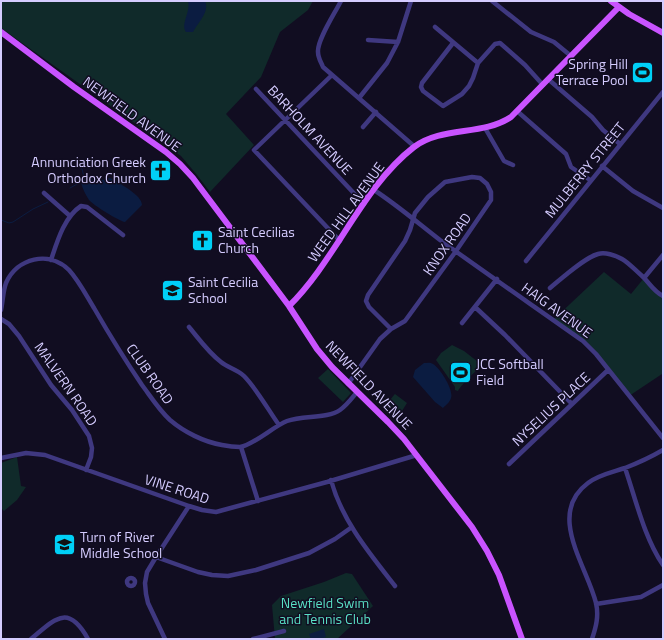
<svg xmlns="http://www.w3.org/2000/svg" width="664" height="640" viewBox="0 0 664 640" font-family="'Titillium Web',sans-serif">
<style>
.green{fill:#102a2a}
.water{fill:#0b1c41}
.lines{fill:none;stroke-linecap:round;stroke-linejoin:round}
.stream{stroke:#0b1c41;stroke-width:1}
.minor{stroke:#3f3880;stroke-width:4.5}
.major{stroke:#c953ff;stroke-width:6}
.labels{text-anchor:middle;stroke-width:3;stroke-linejoin:round;paint-order:stroke}
.poi-label{font-size:14px;fill:#d5ccff;stroke:#110d21;text-anchor:start}
.street-label{font-size:14px;fill:#d5ccff;stroke:#110d21}
.park-label{font-size:14px;fill:#59dfc5;stroke:#110d21}
</style>
<rect width="100%" height="100%" fill="#110d21"/>
<path class="green" d="M1,1H313L308,10L280,32L261,77L226,114L254,145L210,192L197,175L181,156L1,28Z
M604,272L631,294L644,278L663,296V375L662,374L629,396L596,354L553,320Z
M452,345L464,351L482,365C477,370 460,386 458,391L455,390V387L436,360L441,353Z
M328,369L351,393L343,402L318,378Z
M395,394L407,403L400,414L398,415L387,407L386,405L394,395Z
M17,457L21,486L26,487L17,500L4,511L1,508V463Z
M346,573L352,574L373,606L337,639H275L272,605L281,596L324,582Z"/>
<path class="water" d="M188,1H205C210,12 198,22 193,32H186C180,24 191,12 188,1Z
M87,175L103,180L109,178L113,179C121,185 142,195 142,205L125,222C119,221 93,205 89,200C86,195 82,188 81,182Z
M424,363C427,363 430,362 433,364C440,368 454,390 451,398C450,402 446,405 443,408L435,402L413,377L415,370Z
M324,629L326,637L320,639H311L309,634Z"/>
<g class="lines">
<path class="stream" d="M70,188L79,183L84,177L82,169L78,165
M1,220L9,223L13,222L33,209L48,202"/>
<path class="minor" d="M341,1C335,13 317,40 318,52C318,58 321,62 323,67L415,147
M492,1L531,32L554,42L571,56
M435,27L478,63
M368,40L398,42
M453,43L422,83L421,87L423,91L443,106L462,94L469,86L473,78L478,63L495,44L500,43L525,65L543,85
M332,75L254,150L340,241
M548,79L592,117L603,130L620,144
M256,89L364,204
M359,98L387,63L398,42L411,1
M517,111L566,154L571,167L590,180
M363,127L376,112
M485,128L504,161L513,165
M602,166L633,191L663,208
M374,190C397,205 418,223 440,240C487,274 535,307 583,341L596,354L663,438
M44,193L70,216
M51,260C57,242 64,217 81,206L87,207L123,235
M526,261L663,92
M644,278L663,255
M550,288C562,278 584,258 598,254C605,252 615,255 622,259C629,263 635,270 641,275C649,282 653,291 663,296
M475,307L505,335L572,404
M1,310C3,301 3,291 6,283C17,258 49,250 69,270C79,281 86,295 94,308C109,334 125,360 142,385C151,397 159,410 170,420C184,432 204,442 222,445C227,446 234,447 240,447C252,446 274,426 287,421C303,415 327,419 340,410C347,405 352,398 357,392
M1,319L9,324L19,336L51,385L72,410L89,436L92,448L91,457L86,470
M462,323L497,279
M189,327C199,339 208,352 221,362C228,368 237,369 244,376C256,388 269,411 279,425
M348,384L380,339L391,329L405,321L456,251L491,200V192L487,184L480,178L472,177L445,182L428,197L415,213L410,230L405,241L368,295L366,301L369,307L391,329
M241,447L258,501
M1,458L26,453L45,455L189,506L202,510L216,512L327,482L417,455
M509,464L608,370
M625,468C636,500 644,537 663,565
M331,480C342,521 370,554 395,586
M156,557L198,572L212,575L228,576L256,570L309,553L335,539L352,527
M127 582a4 4 0 1 1 8 0a4 4 0 1 1-8 0Z
M596,604L641,597L663,585
M31,639C55,619 68,603 88,639
M165,639L148,603L146,594L145,583L147,572L156,557L189,506
M253,639L284,631
M592,639C596,627 599,616 596,603C587,566 546,514 588,483C598,475 613,472 625,468C638,463 651,457 663,450"/>
<path class="major" d="M611,1L629,14L663,33
M1,32L74,87L166,152L180,164L193,178L289,306L317,349L332,367L388,422L404,439L472,527L487,551L499,575L522,639
M289,306C336,260 362,187 414,147C442,126 482,136 511,117L619,7"/>
</g>
<defs>
<symbol id="stadium-square" viewBox="-11 -11 22 22"><rect x="-9" y="-9" width="18" height="18" rx="4" fill="#00d0f7" stroke="#110d21"/><path d="M0-5a6.5 5 0 1 0 0 10a6.5 5 0 1 0 0-10ZM-3.5-1.8h7v3.6h-7Z" fill="#111"/></symbol>
<symbol id="church-square" viewBox="-11 -11 22 22"><rect x="-9" y="-9" width="18" height="18" rx="4" fill="#00d0f7" stroke="#110d21"/><path d="M-1.2-6h2.4v3.5h3.3v2.4h-3.3V6h-2.4V-.1h-3.3v-2.4h3.3Z" fill="#111"/></symbol>
<symbol id="school-square" viewBox="-11 -11 22 22"><rect x="-9" y="-9" width="18" height="18" rx="4" fill="#00d0f7" stroke="#110d21"/><path d="M0-5L7-2L0 1L-7-2ZM-4 1L0 2.5L4 1V4Q0 6-4 4Z" fill="#111"/></symbol>
</defs>
<g fill-rule="evenodd">
<use href="#stadium-square" x="630" y="60" width="25" height="25"/>
<use href="#church-square" x="148" y="158" width="25" height="25"/>
<use href="#church-square" x="190" y="228" width="25" height="25"/>
<use href="#school-square" x="160" y="278" width="25" height="25"/>
<use href="#stadium-square" x="448" y="360" width="25" height="25"/>
<use href="#school-square" x="52" y="532" width="25" height="25"/>
</g>
<g class="labels">
<g class="poi-label">
<text x="628" y="69" text-anchor="end">Spring Hill<tspan x="628" dy="16">Terrace Pool</tspan></text>
<text x="146" y="167" text-anchor="end">Annunciation Greek<tspan x="146" dy="16">Orthodox Church</tspan></text>
<text x="218" y="237">Saint Cecilias<tspan x="218" dy="16">Church</tspan></text>
<text x="188" y="287">Saint Cecilia<tspan x="188" dy="16">School</tspan></text>
<text x="476" y="369">JCC Softball<tspan x="476" dy="16">Field</tspan></text>
<text x="80" y="542">Turn of River<tspan x="80" dy="16">Middle School</tspan></text>
</g>
<g class="street-label">
<text transform="translate(132 114) rotate(36)" y="5">NEWFIELD AVENUE</text>
<text transform="translate(310 130) rotate(47)" y="5">BARHOLM AVENUE</text>
<text transform="translate(585 170) rotate(-51)" y="5">MULBERRY STREET</text>
<text transform="translate(346 212) rotate(-54)" y="5">WEED HILL AVENUE</text>
<text transform="translate(447 244) rotate(-55)" y="5">KNOX ROAD</text>
<text transform="translate(557 310) rotate(36)" y="5">HAIG AVENUE</text>
<text transform="translate(150 374) rotate(55)" y="5">CLUB ROAD</text>
<text transform="translate(66 384) rotate(55)" y="5">MALVERN ROAD</text>
<text transform="translate(369 385) rotate(46)" y="5">NEWFIELD AVENUE</text>
<text transform="translate(551 409) rotate(-43)" y="5">NYSELIUS PLACE</text>
<text transform="translate(177 489) rotate(18)" y="5">VINE ROAD</text>
</g>
<g class="park-label">
<text x="325" y="608">Newfield Swim<tspan x="325" dy="16">and Tennis Club</tspan></text>
</g>
</g>
<rect width="664" height="640" fill="none" stroke="#d5ccff" stroke-width="4"/>
</svg>
